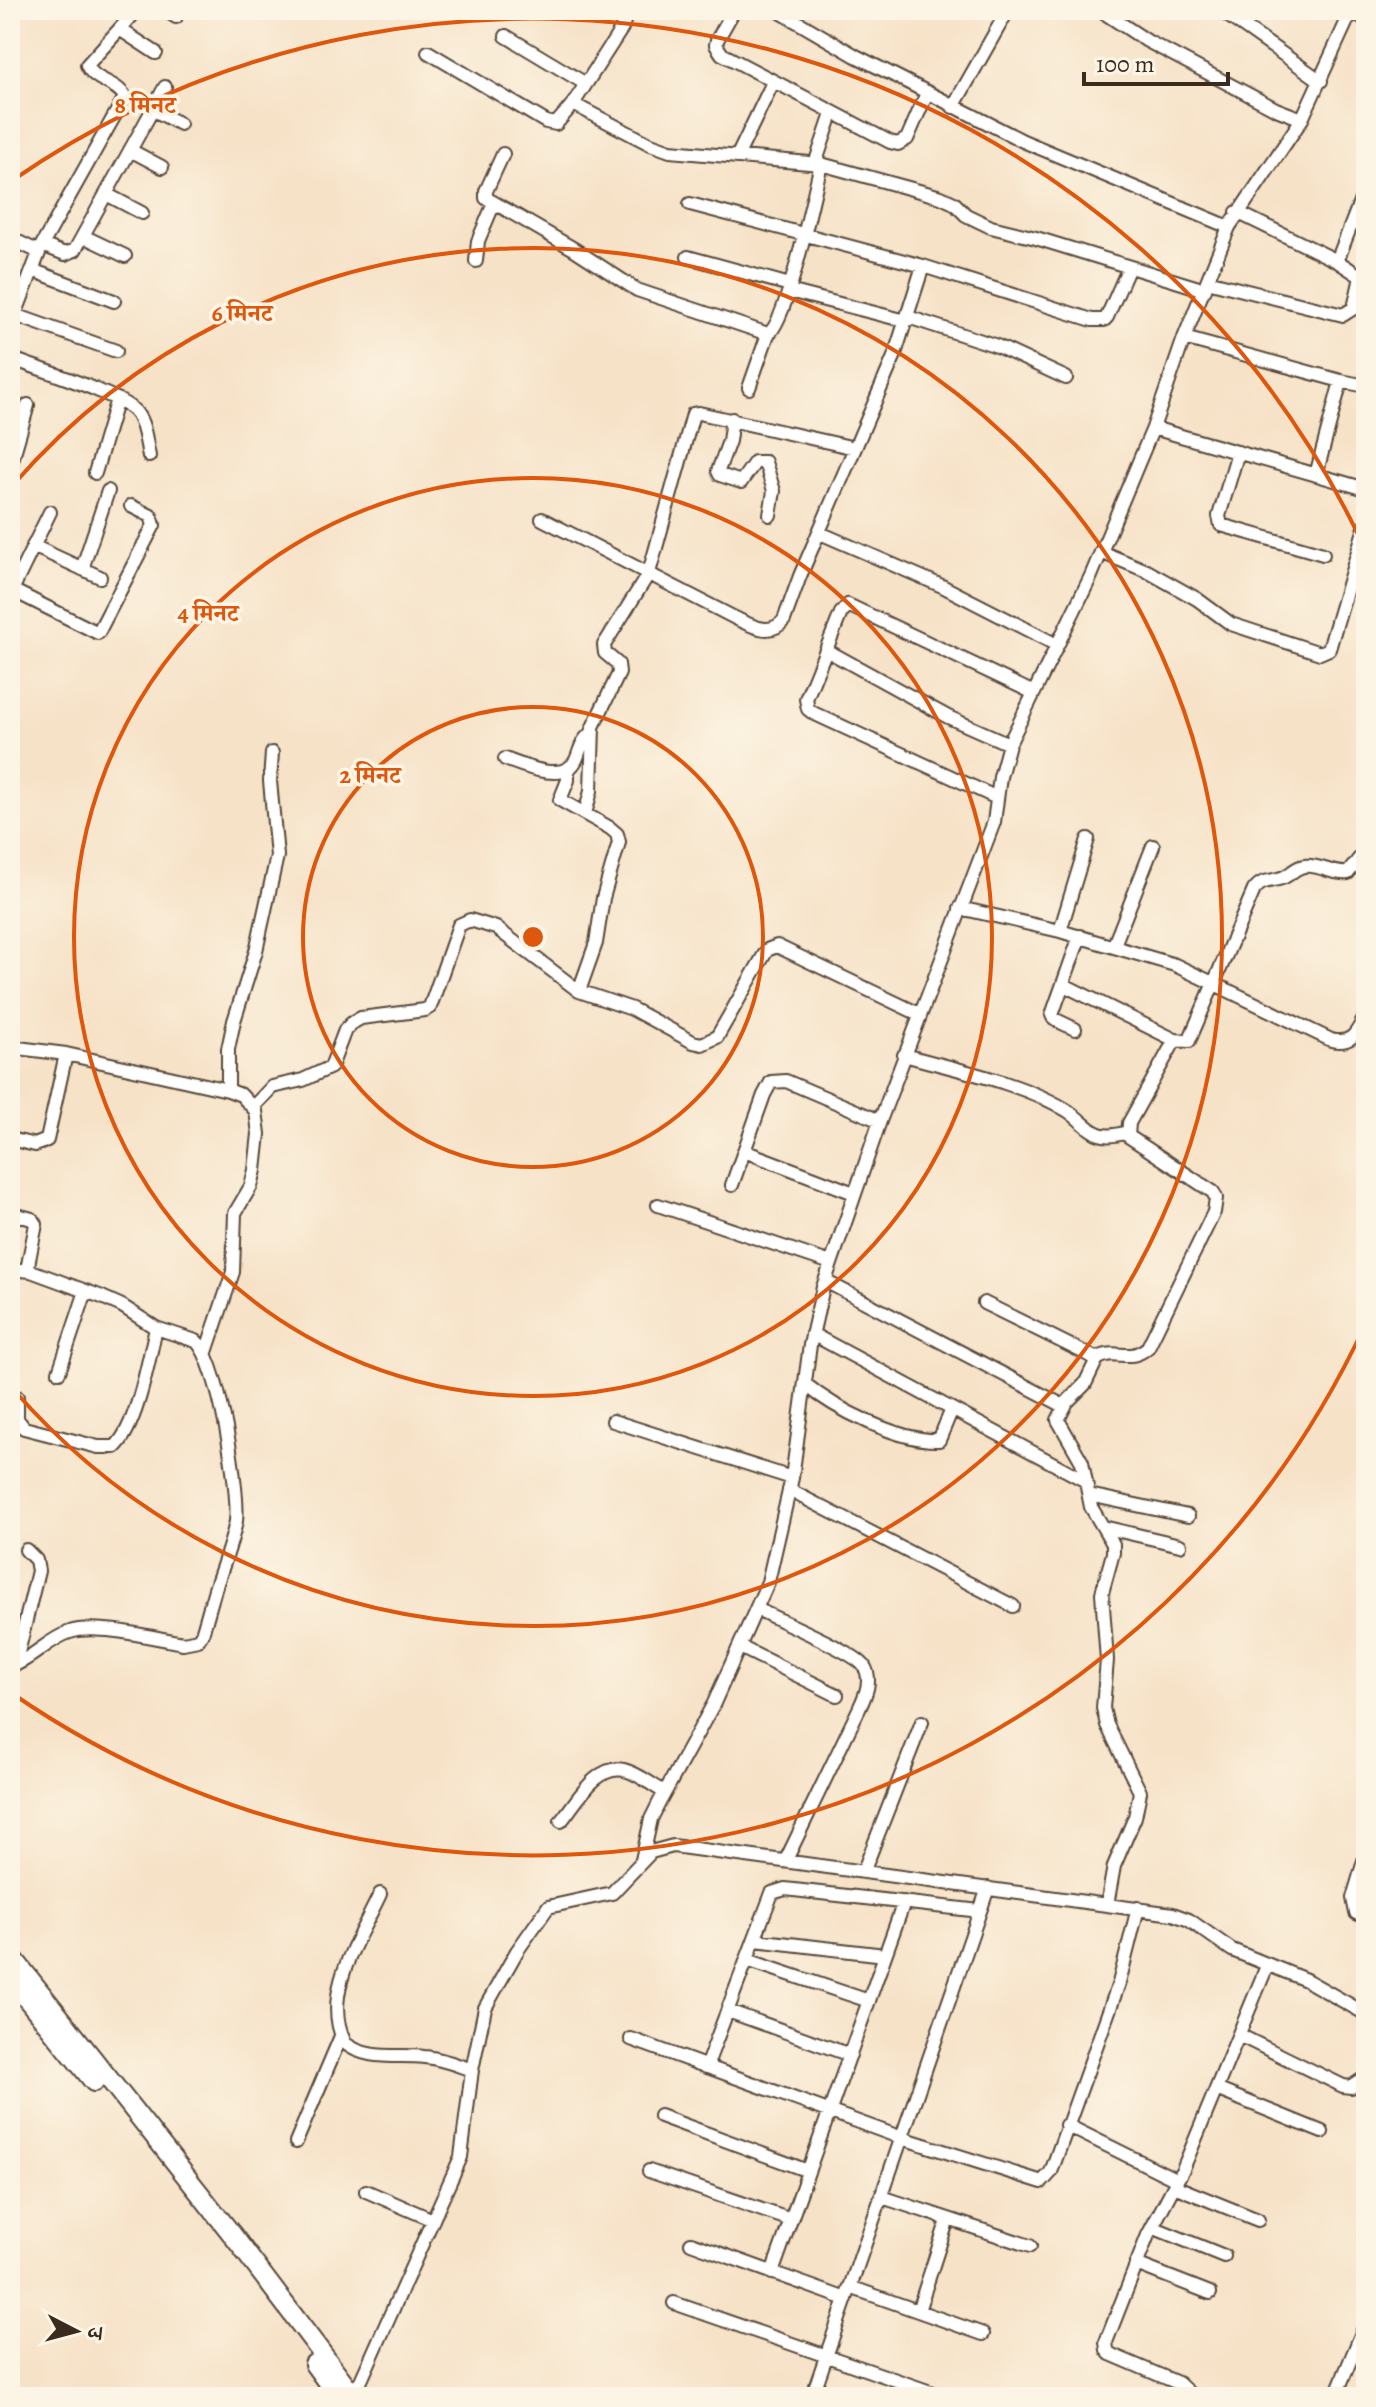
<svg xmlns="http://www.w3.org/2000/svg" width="1376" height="2407" viewBox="0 0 1376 2407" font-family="Alegreya,'Noto Serif Devanagari',serif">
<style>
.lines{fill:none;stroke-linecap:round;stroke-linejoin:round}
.minor-casing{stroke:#574637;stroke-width:16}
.highway-casing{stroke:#574637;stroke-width:22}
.minor{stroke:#fff;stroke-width:12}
.highway{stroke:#fff;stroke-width:18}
.ring{fill:none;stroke:#df570d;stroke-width:4}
.centre{fill:#df570d;stroke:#fcf5e5;stroke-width:4}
.ring-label{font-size:24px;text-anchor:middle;font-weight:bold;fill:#df570d;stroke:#fcf5e5;stroke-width:7;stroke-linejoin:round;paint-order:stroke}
</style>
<rect width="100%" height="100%" fill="#fcf5e5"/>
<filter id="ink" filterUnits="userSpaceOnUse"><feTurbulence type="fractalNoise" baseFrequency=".0125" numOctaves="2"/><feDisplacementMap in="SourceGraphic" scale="16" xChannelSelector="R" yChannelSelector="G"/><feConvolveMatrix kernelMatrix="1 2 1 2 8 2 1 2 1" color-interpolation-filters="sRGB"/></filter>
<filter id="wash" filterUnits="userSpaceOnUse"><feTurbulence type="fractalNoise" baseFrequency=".006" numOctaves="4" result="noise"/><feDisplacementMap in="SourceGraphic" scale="32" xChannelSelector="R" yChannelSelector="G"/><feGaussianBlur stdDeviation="1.8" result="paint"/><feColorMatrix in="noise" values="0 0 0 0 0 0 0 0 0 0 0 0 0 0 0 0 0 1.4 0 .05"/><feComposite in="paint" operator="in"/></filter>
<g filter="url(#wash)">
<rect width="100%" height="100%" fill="#f6e2c7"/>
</g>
<g filter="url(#ink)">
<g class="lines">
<defs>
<path id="minor" d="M165,10L176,17
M734,10L717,40L716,45L722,54L890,142L898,144L907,139L927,93
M777,10L856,56L1023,141L1229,227
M1100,10L1147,41L1276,109L1302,119
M1220,10L1321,81
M1333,10L1349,19
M1351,13L1366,19
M121,30L156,53
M506,36L586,84
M428,52L546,122L556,124L573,104L622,28L625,18L618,10
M573,104L648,143L670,151L821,164L941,197L954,203L966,215L991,227L1036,238L1205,290
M953,107L1008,10
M154,110L180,124
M130,150L162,167
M503,154L486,191V198L574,249L637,290L768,334C787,323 814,192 821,164
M737,157L773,82
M815,164L832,114
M106,194L142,213
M690,204L923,266L1092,320H1104L1107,317L1129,267
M1237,212L1337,261L1366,280
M83,236L125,256
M10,238L39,252
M42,245L65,254L75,250L165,87
M688,257L790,285
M476,261L478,241L494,203
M1337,261L1366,187
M32,270L114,301
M1207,281L1343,315L1354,308L1361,277
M789,291L906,321
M15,315L116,351
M908,317L997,346L1066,378
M10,328L42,245L125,97C116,81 94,82 87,65L137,10
M1184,338L1341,381L1316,475
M10,358C35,368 125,395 137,414C145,425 146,442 149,456
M1341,381L1366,386
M749,388L768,334
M732,419L729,441L718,471L720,475L741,482L755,462H765L774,491L770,515
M1153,428L1366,489
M1238,452L1219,516L1221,525L1323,554
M10,467L28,405
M95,473L117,399
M542,519L735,618C752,626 771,637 784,620L800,576L894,357L923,266
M820,533L942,586L1057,645
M33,546L100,577
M1101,552L1147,571L1197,599L1231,624L1320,653L1329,649L1366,524
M82,569L108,491
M10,589L98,633L154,525L151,516L131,506
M12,590L50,512
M826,650L948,717L1009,744
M505,759C524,766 564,784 576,760C581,749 581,740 592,733
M568,771V780L560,800L610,828L617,834L619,842L603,898L596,943L579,991
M997,798L813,713L808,709L806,699L841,613L848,605L1034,693
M585,814L591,791L593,727L619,673L618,664L605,653L604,645L649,573L693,414L699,413L855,448
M960,908L1060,931L1175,965L1331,1040C1353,1045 1357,1032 1366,1015
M1060,931L1088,839
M1114,945L1153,846
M1064,985L1175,1040L1189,1041L1254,890C1262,879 1270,882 1282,878C1291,875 1295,867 1304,866C1319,864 1333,875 1348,873L1366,850
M1075,1029L1054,1019L1052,1015L1080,936
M10,1047L66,1054L228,1090V1049L234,1021L256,951L277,856L270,781L272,753
M904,1055C954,1069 1024,1083 1068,1111C1090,1126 1094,1143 1127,1132
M254,1106L272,1087L303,1080L331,1067L345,1030L352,1023L361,1018L425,1010L430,1007L459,925L470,920L496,928L579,991L632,1009L693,1042L702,1044L717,1037L767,950L777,946L919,1014
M10,1139L35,1145L47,1140L66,1054
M744,1151L854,1193
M732,1185L764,1095L771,1082L786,1081L880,1121
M658,1205L831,1263
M10,1213L32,1219L36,1224L27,1270
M10,1269L31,1271L102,1297L122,1306L156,1328L196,1341C218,1359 240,1491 236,1521C232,1543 223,1565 216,1586C211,1602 207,1618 202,1634L198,1640L183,1643C155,1638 95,1623 70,1632C48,1639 33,1659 10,1667
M825,1281L1064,1406
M984,1303L1097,1359
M812,1334L1086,1481
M206,1352L233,1272L235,1213L251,1186L255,1170L259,1134L256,1111L241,1095L228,1090
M59,1372L86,1291
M805,1384C835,1409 900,1442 939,1440L952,1409
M17,1397V1419L24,1428L98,1447H115C137,1427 149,1358 156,1328
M613,1421L792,1478
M789,1490L1013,1606
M1089,1495L1188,1516
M1103,1527L1180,1545
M757,1609C776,1619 855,1652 864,1666C873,1680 865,1696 859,1709L786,1860
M740,1647L837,1695
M15,1665L38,1571L36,1560L26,1550
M561,1821C577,1802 596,1764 624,1770C638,1773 652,1785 664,1792
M1366,1854L1353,1898L1356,1913L1366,1917
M642,1860L651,1819L659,1803L714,1703L768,1582L792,1478L810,1345L823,1287L880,1121L994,822L1000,777L1009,744L1091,576L1153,428L1184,338L1229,227L1302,119L1352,10
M864,1870L922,1722
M380,1894C360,1938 320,1994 345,2043C366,2061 398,2054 424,2057C441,2058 457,2065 472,2070
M1107,1905L1114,1866L1135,1817L1140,1792L1107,1725L1103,1708L1107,1660L1102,1593L1113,1553V1544L1091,1507L1082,1462L1058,1420L1067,1402L1085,1384L1097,1359C1116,1347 1129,1364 1148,1347L1214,1212L1216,1198L1213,1192L1128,1136L1129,1123L1175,1040
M755,1940L885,1955
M747,1960L869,2001
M728,2011L850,2055
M1239,2035L1343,2086L1351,2087L1366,2077
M631,2039L902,2138L1042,2182L1051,2172L1119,1983L1138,1908
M706,2067L772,1893L785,1889L980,1911
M1216,2089L1322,2132
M660,2116L808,2171
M1066,2125L1177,2180
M296,2142L341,2036
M649,2171L791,2220
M1174,2186L1258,2220
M366,2191L433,2220
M882,2197L1030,2246
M1152,2227L1224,2256
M691,2243L846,2299
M1136,2264L1210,2293
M772,2273L904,1902
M850,2287L983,2334
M674,2303L945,2397
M918,2311L948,2219
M354,2396L461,2157L472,2070L485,2008L517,1951L548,1907L612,1893L651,1852L673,1846L1173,1914L1189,1920L1232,1950L1306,1980L1366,2014
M812,2397L988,1888
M1193,2397L1178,2383L1110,2354L1107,2350L1106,2342L1148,2235L1183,2169L1267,1966
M1335,2397L1366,2323"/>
<path id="highway" d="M10,1954L231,2233L355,2397
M10,1978L94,2082
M314,2364L338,2397"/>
</defs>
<use href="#minor" class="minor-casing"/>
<use href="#highway" class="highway-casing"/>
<use href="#minor" class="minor"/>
<use href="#highway" class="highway"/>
</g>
</g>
<g class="ring">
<circle cx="533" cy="937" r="230"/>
<circle cx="533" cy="937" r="459"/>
<path d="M13 485A689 689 0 1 1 13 1389"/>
<path d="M1365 1325A918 918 0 0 1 13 1694M13 180A918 918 0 0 1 1365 549"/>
</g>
<circle cx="533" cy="937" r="12" class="centre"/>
<g class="ring-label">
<text x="145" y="113">8 मिनट</text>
<text x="242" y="321">6 मिनट</text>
<text x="208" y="621">4 मिनट</text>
<text x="370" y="783">2 मिनट</text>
</g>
<rect width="1376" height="2407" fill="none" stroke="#fcf5e5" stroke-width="40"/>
<g transform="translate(76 2331) rotate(96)" stroke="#fcf5e5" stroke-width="6" paint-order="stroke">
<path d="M0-6L14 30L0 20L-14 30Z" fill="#3b2a1e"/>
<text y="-12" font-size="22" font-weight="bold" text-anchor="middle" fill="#3b2a1e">उ</text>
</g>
<path d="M1084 72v12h144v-12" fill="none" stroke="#3b2a1e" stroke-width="4"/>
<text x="1096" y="72" font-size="24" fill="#3b2a1e" stroke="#fcf5e5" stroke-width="6" paint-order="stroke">100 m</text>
</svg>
